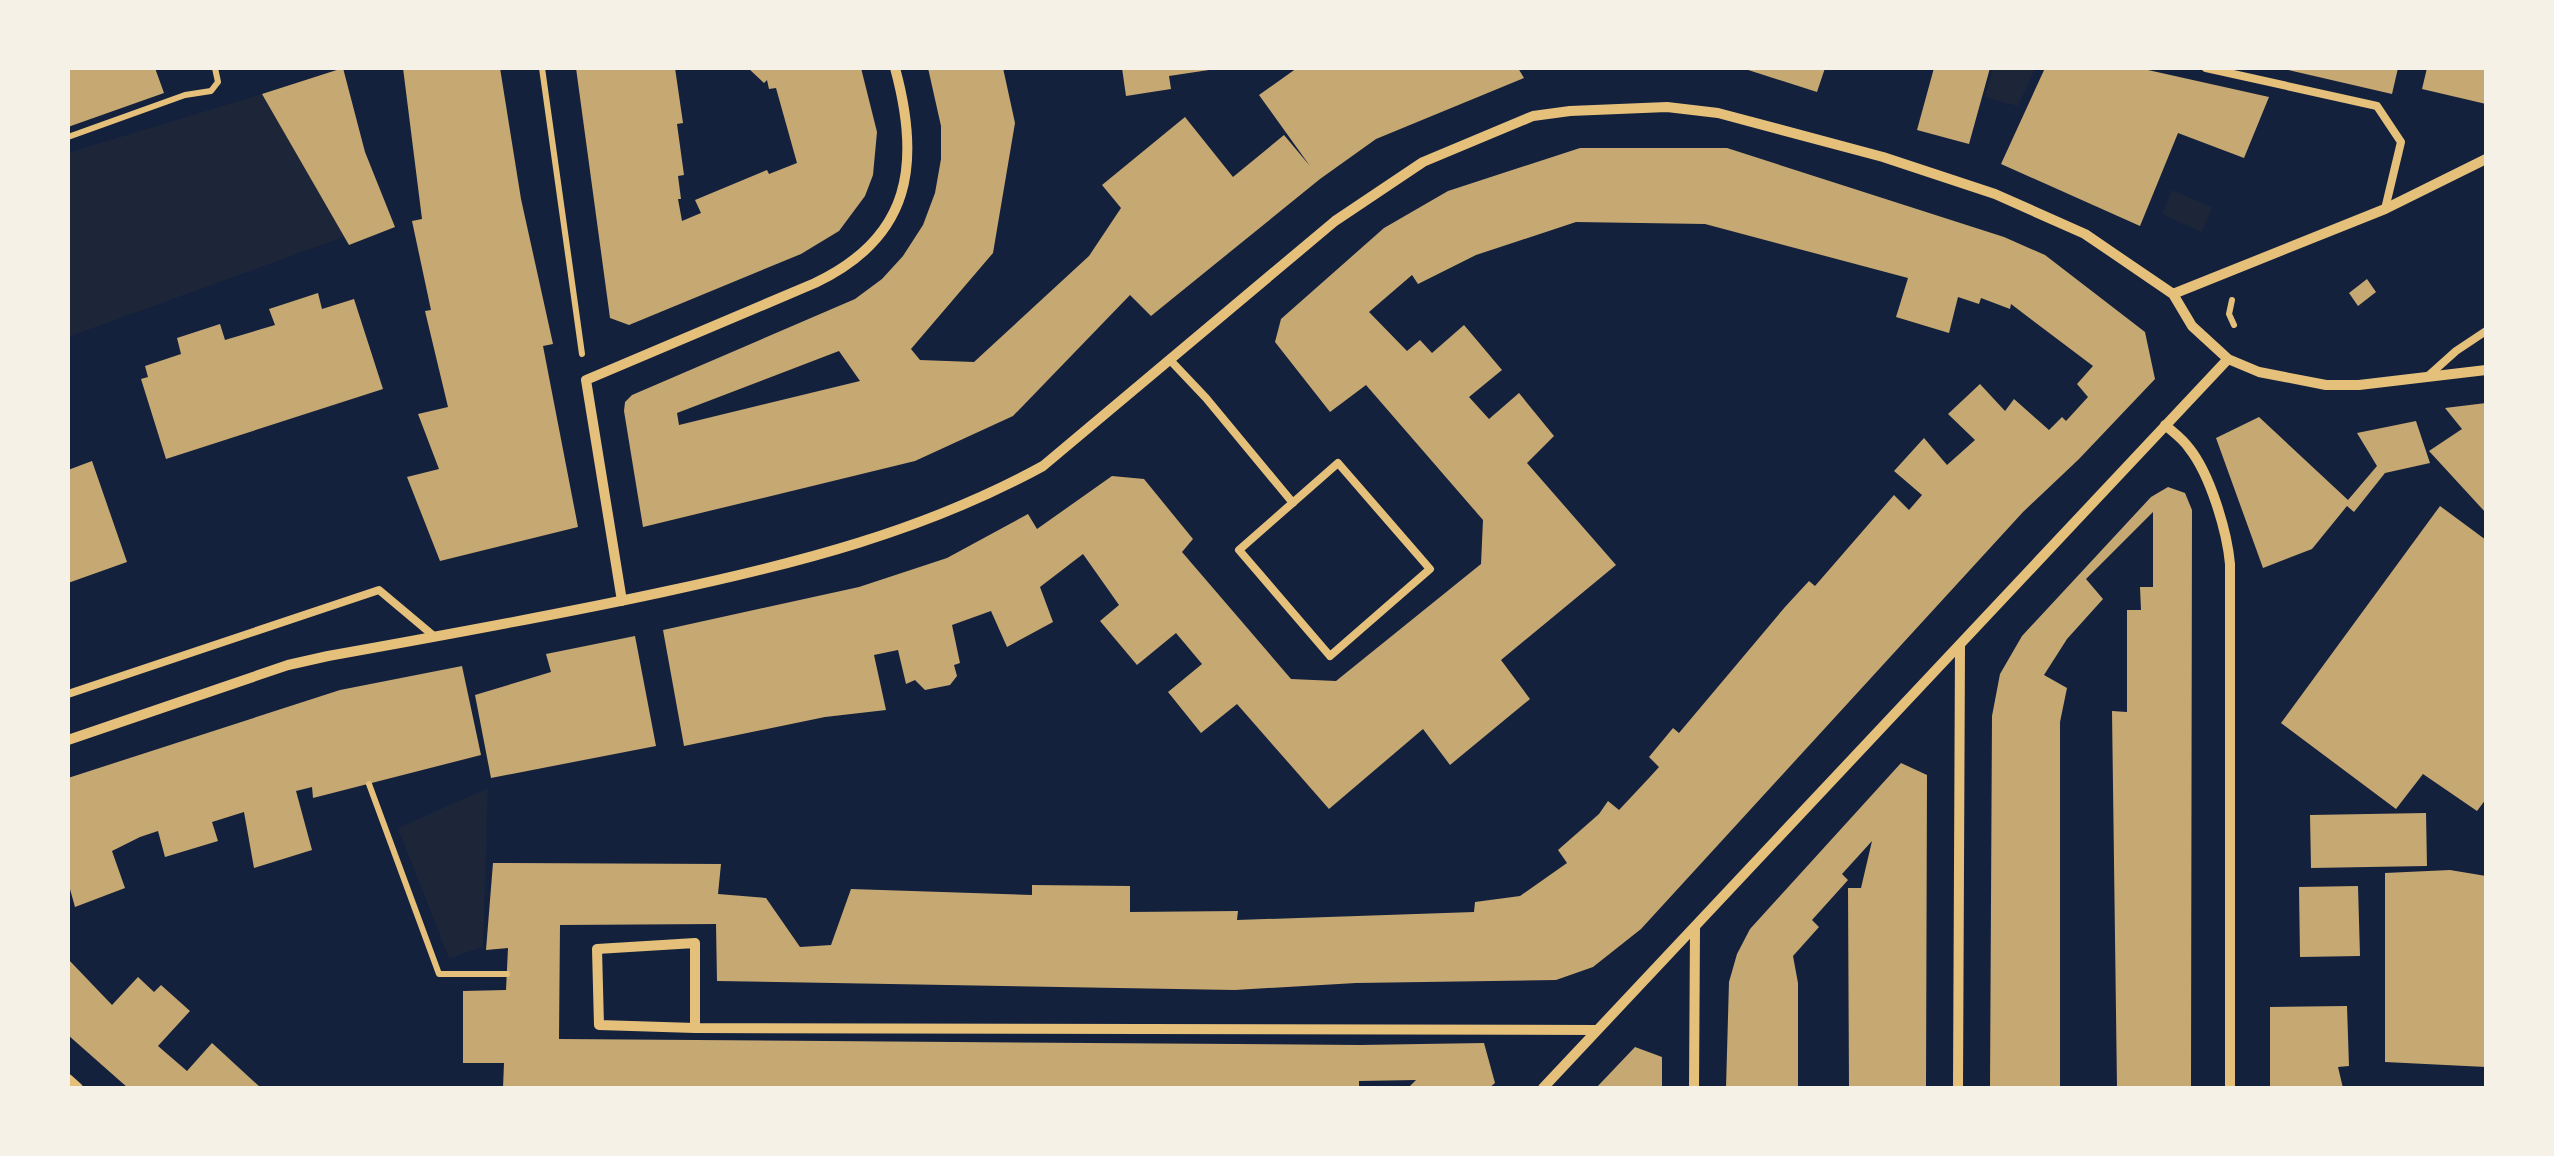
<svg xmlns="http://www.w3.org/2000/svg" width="2554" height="1156" viewBox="0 0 2554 1156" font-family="Rubik,sans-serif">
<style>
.green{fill:#1d2539}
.building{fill:#c6a872;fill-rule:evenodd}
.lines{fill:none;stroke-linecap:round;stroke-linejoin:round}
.path{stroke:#e5c07b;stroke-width:6}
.service{stroke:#e5c07b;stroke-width:8}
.minor{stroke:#e5c07b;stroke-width:10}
</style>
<rect width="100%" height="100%" fill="#14213d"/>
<path class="green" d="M1993,68H2035L2018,106L1985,97Z
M262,94L346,236L68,337V153Z
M2172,190L2212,207L2202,232L2162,214Z
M488,788L483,947L449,958L398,828Z"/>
<path class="building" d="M68,68H155L164,93L68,127Z
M343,68L365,152L395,227L349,245L262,94Z
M403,68H500L521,199L553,344L543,346L578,527L440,561L407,477L439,469L418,414L448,407L425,311L431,310L412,221L422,219Z
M576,68H675L683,123L677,124L684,175L678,176L681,199H678L682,221L701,213L695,200L767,170L769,174L797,163L776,88L769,89L767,80L764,83L748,68H861L877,132L873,175L865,196L839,231L801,254L629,325L610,318Z
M928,68H1003L1015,123L993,253L911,349L920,360L974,362L1089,256L1121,208L1102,185L1185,117L1233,177L1284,135L1310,166L1259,95L1297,68H1518L1524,78L1376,139L1320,179L1151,316L1130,295L1013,416L915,461L643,527L624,411L625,402L632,395L855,299L882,279L903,256L923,225L935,193L941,159V126ZM839,351L860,381L679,425L677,413Z
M1122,68H1209V70L1169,76L1171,89L1126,96Z
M1742,68H1825L1817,92Z
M1934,68H1990L1969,144L1917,130Z
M2045,68H2139L2269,97L2244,158L2178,133L2140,226L2001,164Z
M2279,68H2398L2392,94Z
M2427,68H2486V104L2422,89Z
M1580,148H1727L2004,237L2045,255L2145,332L2155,379L2079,459L2023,512L1641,929L1593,967L1556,980L1356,983L1235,990L717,981L716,924L560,925L559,1039L1360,1045L1484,1043L1495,1083L1489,1088H1408L1416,1080L1359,1081V1088H503L504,1063H463V991L506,990L508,948L486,950L493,863L721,864L718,894L766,898L800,947L831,945L851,889L1032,895V885L1130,886V912L1238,911L1237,920L1474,912L1475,902L1520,896L1567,863L1558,850L1599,814L1608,801L1619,810L1649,778L1659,767L1649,757L1673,728L1679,733L1785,607L1809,581L1815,586L1894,495L1909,510L1922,495L1894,471L1924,438L1947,465L1975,440L1948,414L1980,384L2005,411L2014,399L2049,430L2062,417L2066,421L2088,397L2077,384L2093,366L2011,304L2010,309L1981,298L1979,304L1958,297L1949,333L1896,317L1908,278L1705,224L1576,222L1476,255L1418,284L1412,275L1369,312L1407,351L1420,340L1432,353L1464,325L1502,370L1469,397L1489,419L1519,393L1554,436L1527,463L1616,565L1501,660L1530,699L1450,765L1423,729L1329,809L1237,704L1201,733L1168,692L1202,664L1176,633L1137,665L1100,621L1119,605L1083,554L1040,587L1053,622L1007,647L991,611L952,625L960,663L954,665L957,676L950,685L925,690L915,680L906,684L898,650L874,655L886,710L825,717L684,746L663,630L859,587L947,558L1028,514L1037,529L1112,476L1144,479L1193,539L1182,552L1291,679L1336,681L1481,564L1483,520L1366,385L1330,412L1275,342L1281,319L1384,228L1448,191Z
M2367,279L2376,292L2358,306L2349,293Z
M318,293L322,309L354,299L383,389L166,459L141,379L148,377L145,366L181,354L177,338L220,324L225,340L275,325L269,309Z
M2486,403V513L2429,451L2462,429L2445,408Z
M2259,417L2348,500L2377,466L2357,433L2416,421L2430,463L2385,473L2354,512L2347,506L2312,549L2263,568L2216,438Z
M92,461L127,562L68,583V470Z
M2168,487L2185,493L2192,510L2191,1088H2117L2112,711L2127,712V610H2141L2140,587H2153V512L2086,579L2103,599L2067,639L2044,675L2067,688L2060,722V1088H1990L1992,716L2000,674L2022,636L2151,497Z
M2440,506L2486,540V799L2477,811L2423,774L2396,809L2281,723Z
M635,636L656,746L491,778L475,695L551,672L546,654Z
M462,666L481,755L313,798L312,787L296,791L312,850L254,868L244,812L212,822L218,841L165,857L158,831L140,837L112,851L125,888L75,907L68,882V778L340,690Z
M1901,763L1927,775L1926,1088H1849L1848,888H1861L1872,841L1842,874L1848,880L1812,920L1819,927L1793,956L1798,983V1088H1726L1729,982L1737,954L1750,929Z
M2426,813L2427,866L2311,868L2310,815Z
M2450,870L2486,876V1067L2385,1062V873Z
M2358,886L2360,956L2300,957L2299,887Z
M68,959L112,1005L138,977L154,992L161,985L190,1011L158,1046L187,1071L212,1043L261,1088H128L68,1035Z
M2347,1006L2349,1066L2338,1067L2343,1088H2270V1007Z
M1635,1047L1662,1057V1088H1596Z"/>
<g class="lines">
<path class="path" d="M542,68L582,354
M68,137L185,95L211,91L218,82L215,68
M2232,300L2229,314L2234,325
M369,784L439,974H507"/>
<path class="service" d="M2206,68L2377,106L2401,142L2385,209
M1170,360L1206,398L1293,503
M2427,377L2456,351L2486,331
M1338,463L1430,569L1330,656L1239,550Z
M68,694L379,590L435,637"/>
<path class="minor" d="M2173,294L2385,209L2486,159
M2165,425C2173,432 2183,439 2189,448C2210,474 2227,531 2230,564V1088
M622,601L586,380L815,283C912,237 921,163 895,68
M68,740L288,665L328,656C440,636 552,616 663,592C795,564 925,531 1043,466L1335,221L1423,162L1533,116L1570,111L1667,107L1718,113L1883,157L1995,194L2085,234L2173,294L2192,326L2228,359L2259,372L2326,385H2359L2486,370
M695,1028V943L597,949L599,1025L695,1028L1597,1030
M68,1079L78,1088
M1543,1088L2228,359
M1694,1088L1695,928
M1958,1088L1960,645"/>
</g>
<rect width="2554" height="1156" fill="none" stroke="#f6f1e7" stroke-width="140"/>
</svg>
